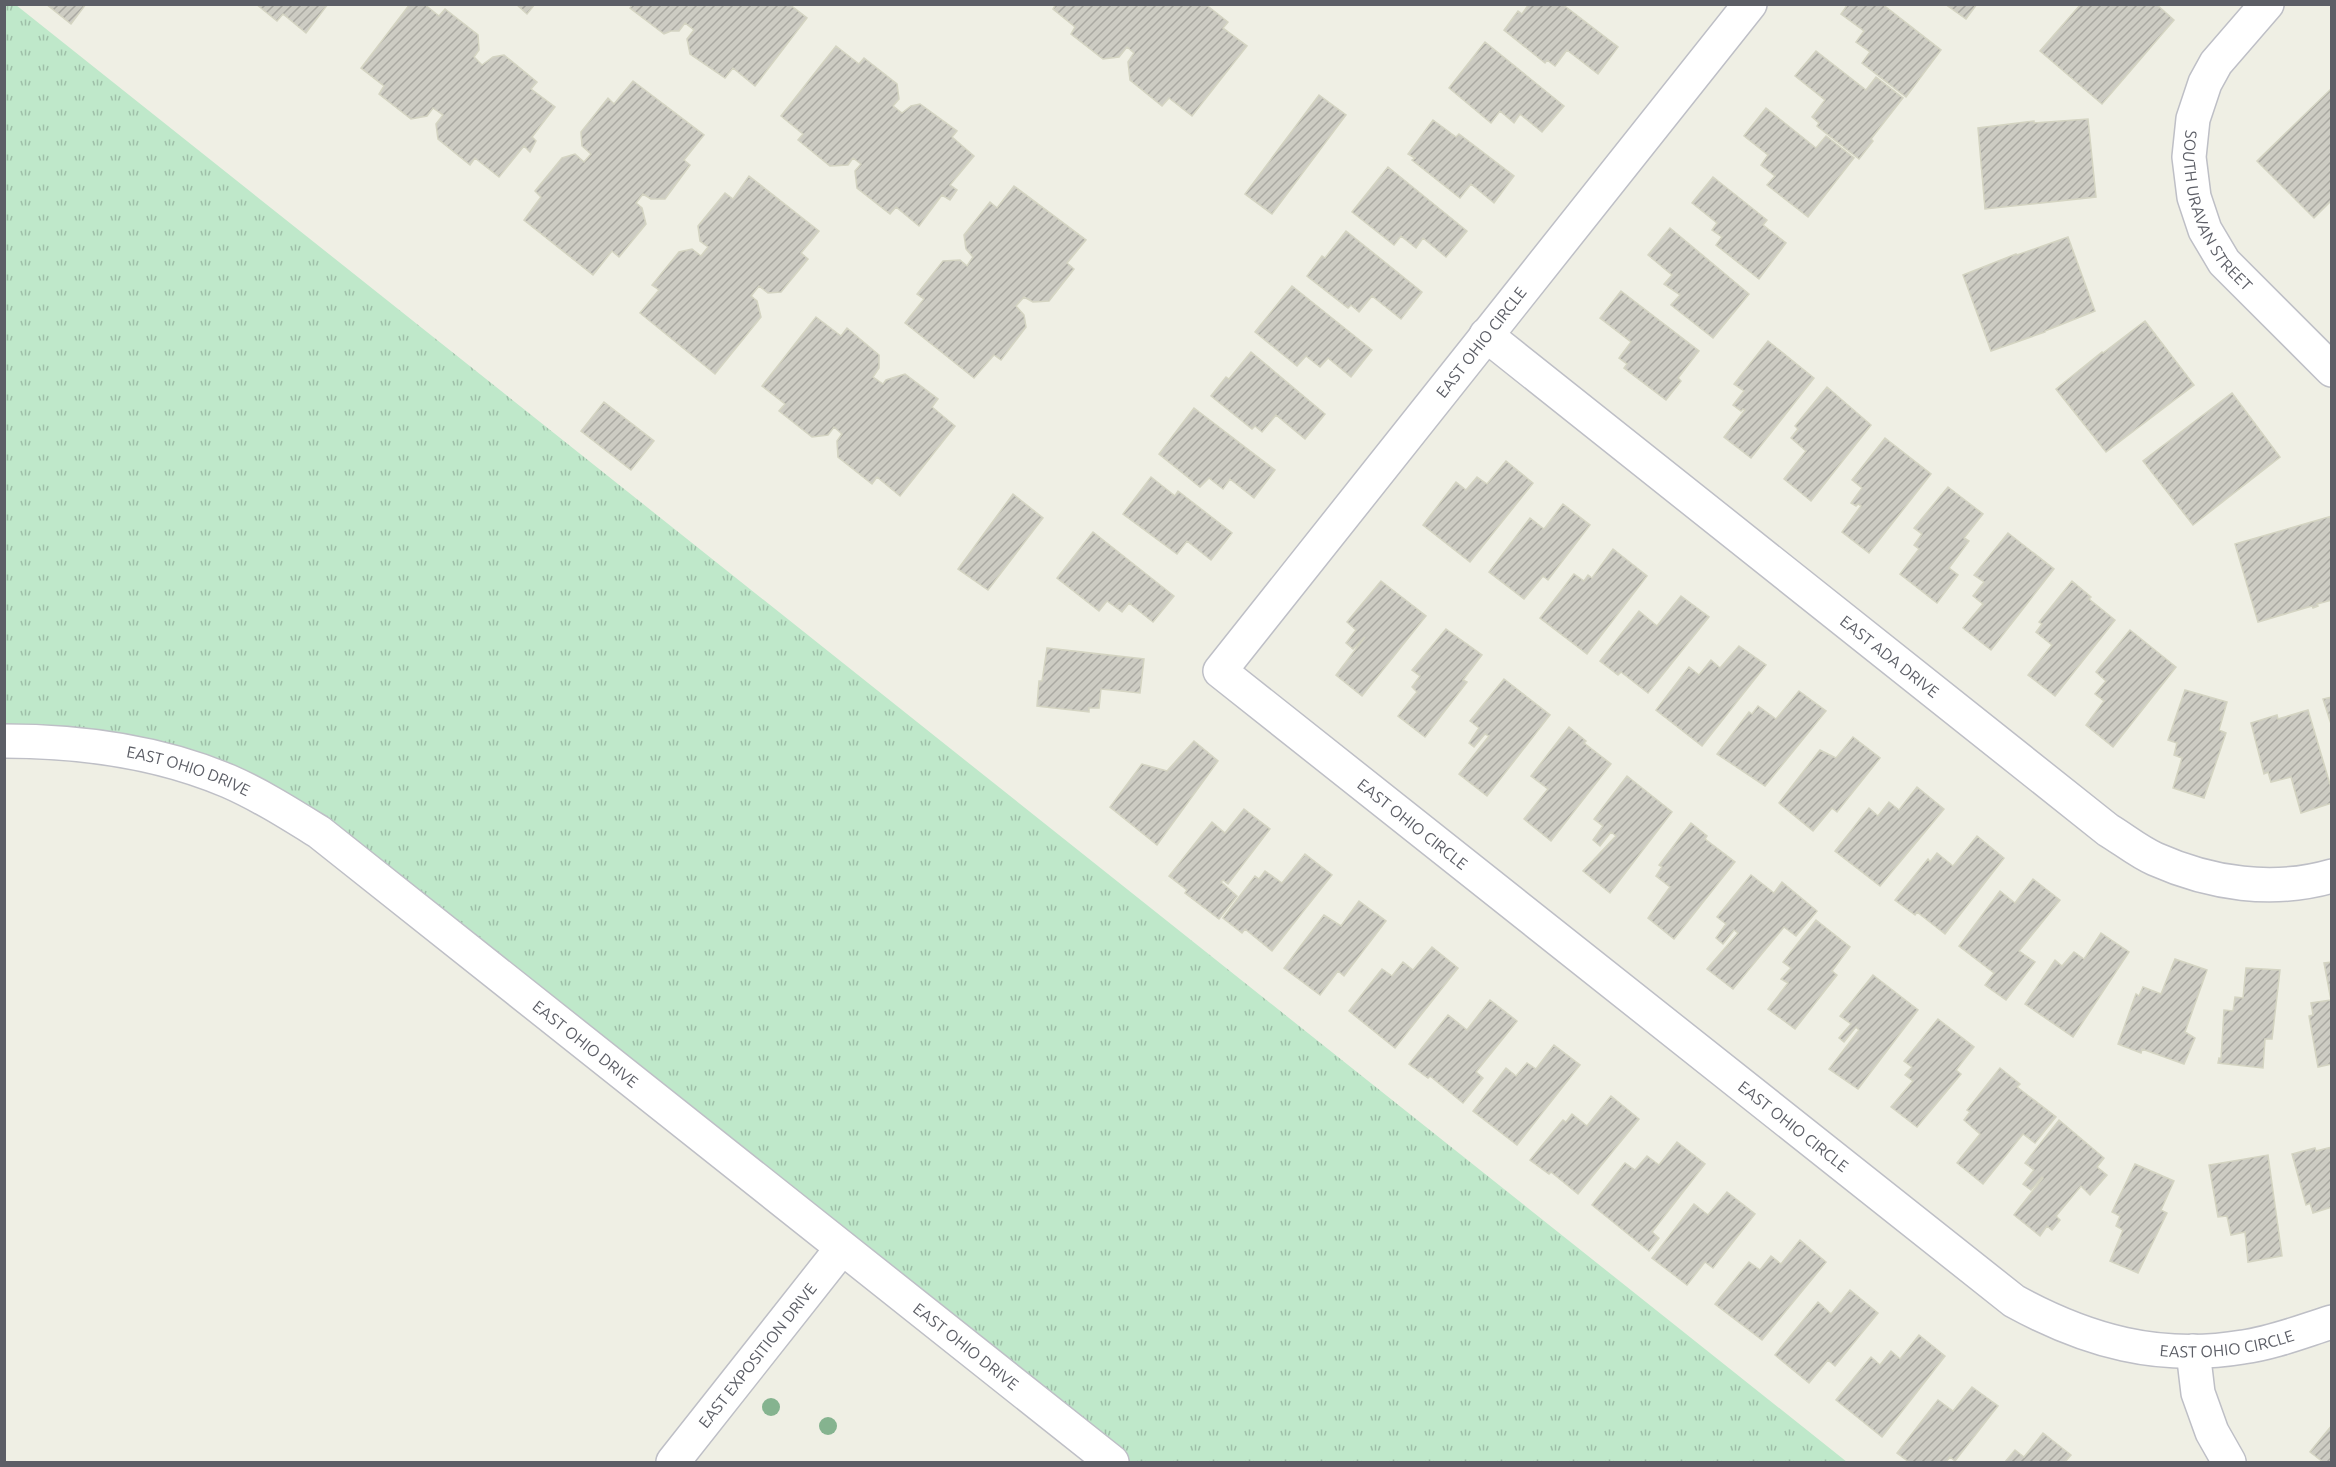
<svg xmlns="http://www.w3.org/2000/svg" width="2336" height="1467" viewBox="0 0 2336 1467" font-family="Ubuntu,sans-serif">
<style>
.grass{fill:url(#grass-tufts)}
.building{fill:url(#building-hatch);stroke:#d4d4c2;stroke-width:1.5}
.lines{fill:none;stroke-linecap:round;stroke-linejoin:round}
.minor-casing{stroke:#bebfc6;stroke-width:36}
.minor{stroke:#fff;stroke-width:33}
.tree{fill:#85b38f}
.labels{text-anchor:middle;stroke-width:4.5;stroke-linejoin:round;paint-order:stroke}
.street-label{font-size:16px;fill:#5c5e66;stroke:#fff}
</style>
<defs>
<pattern id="grass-tufts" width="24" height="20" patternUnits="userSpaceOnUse" patternTransform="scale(1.5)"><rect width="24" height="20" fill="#bfe8ca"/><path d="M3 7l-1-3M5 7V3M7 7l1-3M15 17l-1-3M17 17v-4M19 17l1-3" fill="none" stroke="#9ebfa8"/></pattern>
<pattern id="building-hatch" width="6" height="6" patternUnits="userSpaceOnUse" patternTransform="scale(1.5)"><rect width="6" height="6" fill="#cdccc3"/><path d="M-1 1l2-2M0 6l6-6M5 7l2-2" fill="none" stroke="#aaa9a2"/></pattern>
</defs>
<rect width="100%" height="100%" fill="#efefe4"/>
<path class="grass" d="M4,5H16L1847,1462H1112L229,781L5,741Z"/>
<path class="building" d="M46,4H86L71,24Z
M256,4H328L306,33L283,14L277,21Z
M410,4H424L439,16L445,9L478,35L479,50L474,57L482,65L493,57L504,55L537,82L531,89L555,107L532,137L536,141L530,152L524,146L499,177L475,158L470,165L438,139L436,124L443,115L433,108L427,116L411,119L379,94L384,86L361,68Z
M516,4H535L527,14Z
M633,4H789L807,18L755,86L733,68L725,78L690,54L687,39L694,30L685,23L679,31H671L664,34L630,8Z
M1056,4H1205L1228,22L1223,28L1247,46L1192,116L1169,98L1162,106L1130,80L1128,62L1134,53L1127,47L1119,57L1103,59L1071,34L1075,27L1053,9Z
M1529,4H1562L1618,47L1598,74L1567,50L1555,66L1547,60L1545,63L1504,30L1518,11L1522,14Z
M1848,4H1882L1941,50L1906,97L1862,63L1870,52L1856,42L1864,31L1841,14Z
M1945,4H1977L1966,19Z
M2081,4H2156L2174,20L2102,104L2040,51Z
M1485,42L1564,106L1542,132L1520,114L1514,123L1500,111L1491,123L1449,88Z
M836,46L859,64L864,58L897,84L899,99L893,106L902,113L911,106L920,104L957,131L952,137L974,156L950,185L957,190L950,200L942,195L919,226L896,207L890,214L857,188L855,171L861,164L853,158L848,165L830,166L798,140L803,134L781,116Z
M1816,51L1866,90L1876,77L1903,98L1871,139L1873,141L1859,159L1817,126L1819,123L1812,117L1825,100L1795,76Z
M633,81L704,135L684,160L690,165L665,199H651L643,194L636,203L642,208L646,224L619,257L612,251L593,275L524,220L541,197L535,191L562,158L575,154L584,162L591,154L582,146L581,132L608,98L614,104Z
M2332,88V200L2314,218L2257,161Z
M1319,95L1346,115L1272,214L1245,194Z
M1766,108L1816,148L1826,136L1854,158L1808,217L1767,185L1775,176L1761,165L1768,155L1744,136Z
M2088,119L2096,197L1985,209L1978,128L2034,121V123Z
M1433,120L1456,137L1459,134L1514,176L1494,203L1471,184L1460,198L1412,160L1415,158L1408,154Z
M1388,167L1467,231L1446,257L1423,238L1416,248L1401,236L1394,245L1352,212Z
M749,176L819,231L801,253L808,259L781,292L768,293L759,286L751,296L757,301L761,317L715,374L640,313L659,290L652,285L679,252L692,249L701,256L708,247L700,241L698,226L725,193L733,199Z
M1713,177L1767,220L1763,225L1786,243L1759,279L1716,245L1722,237L1712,230L1717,223L1692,203Z
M1014,186L1086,240L1067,263L1074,269L1049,301L1033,302L1024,297L1016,306L1024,315L1026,327L1001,360L994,355L974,378L905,323L924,299L917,294L943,261L960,260L967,266L973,257L966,249L964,235L990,202L997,208Z
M1670,228L1749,294L1713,338L1671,305L1680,295L1664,284L1672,275L1648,255Z
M1346,231L1422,292L1401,319L1372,296L1359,312L1351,305L1348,308L1307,276L1322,256L1325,258Z
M2068,237L2095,311L2045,331V332L1991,351L1963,275L2016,254L2017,255Z
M1292,286L1372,350L1351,377L1328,358L1320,367L1306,356L1297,366L1255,332Z
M1621,291L1699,351L1678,378L1681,381L1666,400L1624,368L1627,364L1619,358L1631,342L1600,318Z
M816,317L841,336L847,328L879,355V368L873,377L883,384L886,380L905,374L938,399L932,407L955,426L900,496L877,477L872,484L838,457L837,441L842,434L834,427L828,435L812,437L779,411L785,404L762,386Z
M2145,321L2194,385L2106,452L2056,389L2102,352L2103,353Z
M1768,341L1814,378L1751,458L1724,437L1745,410L1743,409L1741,411L1733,405L1744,391L1734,384Z
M1251,352L1325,414L1305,439L1276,415L1262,432L1255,426L1252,429L1211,396L1226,377L1229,379Z
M1827,387L1871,425L1811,501L1784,479L1806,451L1791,438L1798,429L1795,426Z
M2232,393L2280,457L2193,525L2143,461Z
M604,402L654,441L631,470L581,431Z
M1194,408L1275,470L1254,498L1230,479L1223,489L1209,478L1200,487L1159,454Z
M1885,438L1931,474L1869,553L1842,532L1861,506L1858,504L1856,506L1851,503L1862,488L1852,480Z
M1506,461L1533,483L1470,562L1423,525L1456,482L1466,490L1477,477L1487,484Z
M1151,477L1175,496L1178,491L1232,533L1211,560L1187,541L1177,554L1123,514Z
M1948,487L1983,514L1964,538L1969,541L1949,568L1958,575L1937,603L1900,574L1919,549L1914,545L1922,534L1914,528Z
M1013,494L1043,518L988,590L958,569Z
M1563,504L1590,525L1548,580L1543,576L1524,599L1489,572L1530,518L1544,529Z
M2332,516V600L2317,604L2318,606L2313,608L2312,606L2258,622L2235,544Z
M1093,532L1174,596L1153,622L1129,603L1122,612L1107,601L1099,611L1057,578Z
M2008,533L2054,569L1991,650L1963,628L1983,604L1973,596L1984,582L1974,575Z
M1613,549L1647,576L1587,654L1540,618L1574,574L1584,581L1588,575L1592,578Z
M1381,581L1426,616L1362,696L1336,675L1365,637L1353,649L1346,643L1356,630L1347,622Z
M2072,581L2091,597L2089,599L2115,620L2055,696L2028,675L2052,645L2036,632L2042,624L2039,622Z
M1681,596L1709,617L1648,693L1621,672L1618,675L1600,661L1639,611L1657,626Z
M1446,629L1482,655L1463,680L1467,682L1425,737L1398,716L1417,692L1412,687L1420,676L1412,670Z
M2130,630L2176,667L2113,747L2086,725L2104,701L2095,694L2106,681L2096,672Z
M1739,646L1766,665L1702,746L1656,710L1689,667L1699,675L1711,660L1720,668Z
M1047,648L1144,659L1140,693L1101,689L1099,708H1089V712L1037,706L1039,681H1042Z
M1504,679L1550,715L1487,796L1459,774L1489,736L1485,734L1474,747L1469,743L1479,728L1470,721Z
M2185,690L2227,702L2219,730L2226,733L2204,798L2173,788L2182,758L2174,755L2177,743L2168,740Z
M1799,691L1826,711L1765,786L1717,754L1749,712L1752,714L1758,706L1776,719Z
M2332,697V727L2323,699Z
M2308,710L2332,791V803L2301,813L2291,777L2271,782L2268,772L2264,774L2251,723L2277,715L2278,719Z
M1569,727L1586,741L1584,743L1611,764L1551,841L1524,819L1548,789L1531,776Z
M1853,737L1880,758L1837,812L1832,808L1813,831L1779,803L1820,750L1836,758Z
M1194,741L1218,761L1157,845L1110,807L1142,764L1167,771Z
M1627,776L1672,812L1610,893L1583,871L1616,836L1611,832L1600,846L1593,840L1603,826L1594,819Z
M1917,787L1944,809L1880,886L1835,851L1869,808L1878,816L1889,802L1899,810Z
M1244,809L1270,829L1228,884L1223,880L1221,882L1237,896L1219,919L1185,893L1187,890L1169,876L1212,822L1225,833Z
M1691,823L1707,836L1705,839L1735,862L1674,939L1648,918L1670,887L1656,876L1662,867L1659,865Z
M1977,836L2004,858L1945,934L1917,912L1915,915L1895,900L1928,859L1930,862L1937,853L1953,866Z
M1305,854L1332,875L1272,951L1245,929L1242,933L1223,918L1255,876L1259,879L1265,871L1282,883Z
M1751,875L1774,893L1782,882L1817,911L1796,936L1784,927L1733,989L1707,969L1738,933L1734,930L1723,944L1716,938L1726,924L1717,917Z
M2033,879L2060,900L2019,951L2035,962L2006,1000L1985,985L1994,973L1959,946L2000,891L2015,903Z
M1359,901L1386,921L1344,976L1338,971L1320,995L1284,968L1324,915L1341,926Z
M1816,920L1850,947L1832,971L1837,975L1795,1029L1768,1009L1788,983L1781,979L1791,968L1783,962Z
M2101,933L2129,952L2073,1037L2025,1004L2055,960L2062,966L2074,952L2084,959Z
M1432,947L1458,968L1395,1048L1349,1011L1382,969L1392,976L1403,962L1413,970Z
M2175,959L2207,970L2185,1032L2195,1038L2184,1064L2142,1049L2141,1053L2118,1044L2136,994L2139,996L2143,987L2161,994Z
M2332,962V1064L2318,1067L2309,1016L2313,1015L2311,1003L2331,1000L2324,963Z
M2246,968L2280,970L2272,1039H2265L2263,1068L2218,1063L2219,1058L2221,1059L2224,1010L2233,1011L2235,997L2243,998Z
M1873,975L1918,1010L1858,1089L1829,1069L1859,1030L1856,1027L1844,1042L1839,1038L1851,1024L1840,1016Z
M1490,1000L1517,1021L1476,1072L1483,1078L1463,1103L1430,1076L1428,1078L1409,1064L1448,1015L1467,1030Z
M1938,1019L1974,1047L1956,1070L1961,1074L1917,1127L1891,1107L1913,1081L1905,1075L1912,1067L1904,1061Z
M1554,1045L1580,1065L1517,1145L1473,1111L1506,1068L1516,1076L1527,1063L1536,1069Z
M2000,1068L2020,1084L2017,1087L2056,1117L2035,1143L2023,1134L1983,1184L1957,1163L1980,1134L1964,1120L1970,1112L1967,1110Z
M1611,1096L1639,1119L1578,1194L1551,1172L1549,1174L1530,1160L1563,1120L1566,1122L1572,1114L1587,1126Z
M2059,1120L2104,1158L2097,1167L2107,1175L2090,1195L2081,1186L2056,1216L2060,1220L2052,1230L2047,1226L2040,1236L2014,1215L2043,1178L2042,1177L2031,1190L2023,1184L2034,1170L2025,1163Z
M1677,1142L1705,1164L1652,1232L1659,1238L1649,1251L1592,1205L1625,1163L1635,1170L1647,1156L1659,1165Z
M2332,1147V1207L2313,1213L2310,1203L2306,1205L2292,1154L2315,1148L2316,1151Z
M2268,1155L2282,1256L2248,1262L2245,1232L2231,1235L2227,1216L2218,1217L2209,1165Z
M2135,1164L2174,1181L2161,1210L2167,1213L2138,1273L2110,1261L2123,1230L2116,1226L2120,1216L2112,1212Z
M1727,1192L1755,1214L1713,1268L1705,1262L1687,1285L1652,1258L1694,1204L1708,1215Z
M1800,1240L1826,1262L1762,1340L1715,1304L1749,1262L1760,1270L1771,1256L1781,1264Z
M1850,1290L1878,1313L1835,1366L1828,1360L1809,1383L1775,1355L1818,1302L1831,1314Z
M1919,1335L1945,1356L1882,1437L1836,1400L1871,1357L1880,1365L1891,1351L1900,1359Z
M1972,1387L1998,1406L1955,1461L1950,1457L1946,1462H1909L1897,1453L1938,1400L1953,1411Z
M2332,1425V1462H2323L2310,1452Z
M2043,1433L2071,1455L2065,1462H2005L2015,1450L2024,1457Z"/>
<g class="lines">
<defs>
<g id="minor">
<path id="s1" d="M1750,4L1220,671L2014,1301C2087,1341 2159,1361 2243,1347C2273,1343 2303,1331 2332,1322"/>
<path id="s2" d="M2267,4L2216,63L2205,83L2193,119L2189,157L2194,197L2205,230L2224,262L2332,370"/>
<path id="s3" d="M1486,335L2108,830C2123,839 2139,852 2155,859C2211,884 2273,893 2332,876"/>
<path id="s4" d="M4,741C81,741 157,751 228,781C260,795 290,814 319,832L1112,1462"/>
<path d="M2193,1351L2198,1393L2212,1432L2229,1462"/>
<path id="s5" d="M673,1462L842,1248"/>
</g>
</defs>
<use href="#minor" class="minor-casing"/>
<use href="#minor" class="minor"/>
</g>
<g class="tree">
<circle cx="771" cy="1407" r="9"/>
<circle cx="828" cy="1426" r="9"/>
</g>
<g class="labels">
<g class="street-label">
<text dy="6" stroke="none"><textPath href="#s2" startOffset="238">SOUTH URAVAN STREET</textPath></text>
<text transform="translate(1481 342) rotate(-52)" y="6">EAST OHIO CIRCLE</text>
<text dy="6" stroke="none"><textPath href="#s3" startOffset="516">EAST ADA DRIVE</textPath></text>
<text dy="6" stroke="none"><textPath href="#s4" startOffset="188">EAST OHIO DRIVE</textPath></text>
<text dy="6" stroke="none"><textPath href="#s1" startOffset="1098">EAST OHIO CIRCLE</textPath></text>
<text dy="6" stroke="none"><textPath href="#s4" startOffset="674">EAST OHIO DRIVE</textPath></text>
<text dy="6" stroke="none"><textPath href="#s1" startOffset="1584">EAST OHIO CIRCLE</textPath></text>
<text dy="6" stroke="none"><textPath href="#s1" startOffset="2088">EAST OHIO CIRCLE</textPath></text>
<text dy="6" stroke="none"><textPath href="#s4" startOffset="1160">EAST OHIO DRIVE</textPath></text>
<text dy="6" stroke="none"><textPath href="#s5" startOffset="136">EAST EXPOSITION DRIVE</textPath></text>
</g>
</g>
<rect width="2336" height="1467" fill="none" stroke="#5c5e66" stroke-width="12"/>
</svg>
